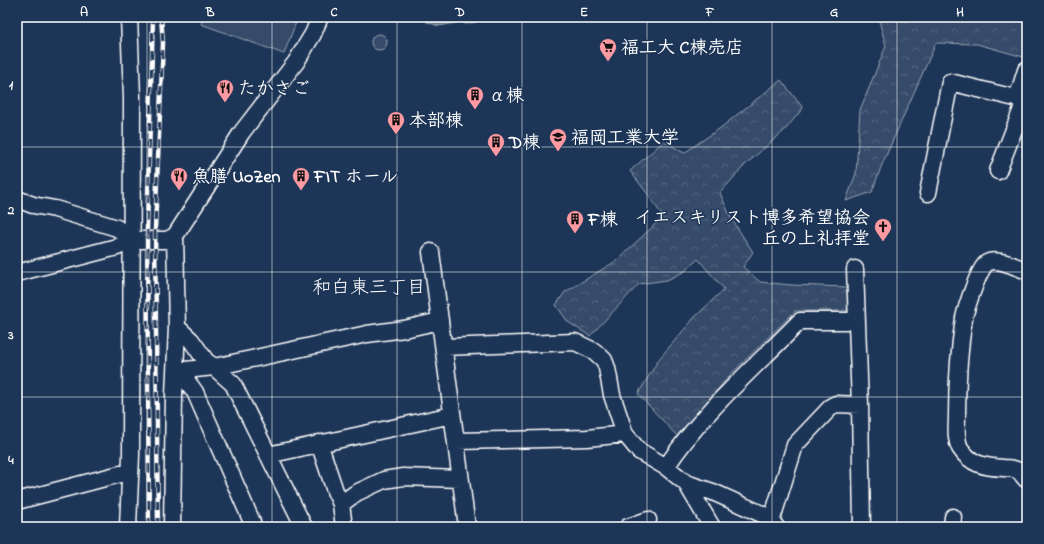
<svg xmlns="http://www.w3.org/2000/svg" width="1044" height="544" viewBox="0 0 1044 544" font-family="'Indie Flower','Klee One',sans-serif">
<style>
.green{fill:#364b69;stroke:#9aa5b4}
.forest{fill:url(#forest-crowns);stroke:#9aa5b4}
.water{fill:url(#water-ripples);stroke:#a0aab8}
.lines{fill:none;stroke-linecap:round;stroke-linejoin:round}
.shore{stroke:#c0c7d0;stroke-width:1}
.street-casing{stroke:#fff;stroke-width:19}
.street{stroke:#1d3557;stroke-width:16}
.rail-casing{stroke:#fff;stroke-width:4.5}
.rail{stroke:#1d3557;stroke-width:3;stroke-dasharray:9;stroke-linecap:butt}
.grid{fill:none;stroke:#fff;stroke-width:1;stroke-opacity:0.55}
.labels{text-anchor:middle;stroke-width:3;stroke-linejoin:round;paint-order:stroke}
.poi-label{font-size:18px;font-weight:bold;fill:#fff;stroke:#1d3557;text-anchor:start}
.neighbourhood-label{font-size:19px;fill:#fff;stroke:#1d3557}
.neatline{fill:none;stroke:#fff;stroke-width:1.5}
.grid-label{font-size:13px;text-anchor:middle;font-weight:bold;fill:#fff}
</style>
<defs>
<pattern id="forest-crowns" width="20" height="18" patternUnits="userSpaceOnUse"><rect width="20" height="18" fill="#364b69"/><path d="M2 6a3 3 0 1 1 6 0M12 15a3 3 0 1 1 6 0" fill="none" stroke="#546680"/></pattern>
<pattern id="water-ripples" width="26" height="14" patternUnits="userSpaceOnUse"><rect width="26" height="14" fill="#617289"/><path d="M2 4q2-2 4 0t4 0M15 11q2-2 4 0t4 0" fill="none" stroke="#555d67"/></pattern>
</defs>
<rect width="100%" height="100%" fill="#1d3557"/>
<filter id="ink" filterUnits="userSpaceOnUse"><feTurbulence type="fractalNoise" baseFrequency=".025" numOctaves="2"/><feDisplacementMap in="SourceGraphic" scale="8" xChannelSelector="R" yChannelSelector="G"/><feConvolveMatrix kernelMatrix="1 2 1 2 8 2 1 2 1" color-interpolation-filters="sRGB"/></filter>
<g filter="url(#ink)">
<path class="green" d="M204,17H298L284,54L201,24Z
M371 42a8 8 0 1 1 16 0a8 8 0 1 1-16 0Z"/>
<path class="forest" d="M878,17H1027V58L977,44L936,43L881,167L872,192L846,201L856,173L860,110L886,46Z
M781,80L803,108L785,130L745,165L720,193L731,218L753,252L743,267L760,282L792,285L847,287L848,311H795L733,372L677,436L638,394L659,359L694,318L724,289L698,259L685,271L667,280L639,284L590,336L568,322L556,305L565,292L616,261L663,217L650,197L630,171L664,141L684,153L719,129Z"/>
<path class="water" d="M419,17H483L476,22L466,24L461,22L439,26L427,22Z"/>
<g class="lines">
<path class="shore" d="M426,17C441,24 447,18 461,18C467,19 471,20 476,17"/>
<defs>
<path id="street" d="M1017,99L1026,70
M998,171L1025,101
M928,193L950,82L1027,101
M17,199L33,205L55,209L117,228L131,240
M431,252L467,527
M855,269L860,405L862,527
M1027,271C1017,267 996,257 987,263C979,267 966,309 964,318C959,350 957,382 957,415C957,425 955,438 960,448C971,465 985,467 1004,468C1009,468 1015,469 1019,471C1022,474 1024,478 1027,480
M17,273L117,247L131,240H167L175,236L242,132L296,62L313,34L320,17
M177,327L191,340L206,361L214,367L233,384L304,527
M444,347L575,342L594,351L604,360L607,368L612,395L625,434L639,451L666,467L686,483L712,527
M176,371L214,367L367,334L404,329L440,321
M176,371L187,381L195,392L252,522V527
M456,441L587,438L625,434
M319,443L335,491L341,504L344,527
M268,455L452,415
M666,467C703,411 754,368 800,321H857
M686,483L713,492L766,516L776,527
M17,501L120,474L130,473
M341,504L356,493L384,480L403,477L460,479
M771,522L795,445L832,406L836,404L860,405
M128,527L131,455L132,97L129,17
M172,527L174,395L177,327L175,236
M628,527L648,520
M952,527L953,517"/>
</defs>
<use href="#street" class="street-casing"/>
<use href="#street" class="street"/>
<defs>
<path id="rail" d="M149,527L147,229L153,17
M158,527L155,229L163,43L161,17"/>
</defs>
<use href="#rail" class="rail-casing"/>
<use href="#rail" class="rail"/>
</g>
</g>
<path class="grid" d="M147,17V527M272,17V527M397,17V527M522,17V527M647,17V527M772,17V527M897,17V527M17,147H1027M17,272H1027M17,397H1027"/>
<defs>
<symbol id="supermarket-pin" viewBox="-11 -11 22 30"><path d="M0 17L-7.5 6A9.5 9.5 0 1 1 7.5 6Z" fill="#ff9aa2" stroke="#1d3557"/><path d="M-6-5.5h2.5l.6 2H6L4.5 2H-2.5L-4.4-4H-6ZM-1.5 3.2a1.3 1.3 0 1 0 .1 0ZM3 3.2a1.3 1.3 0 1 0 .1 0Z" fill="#111"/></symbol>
<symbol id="restaurant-pin" viewBox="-11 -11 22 30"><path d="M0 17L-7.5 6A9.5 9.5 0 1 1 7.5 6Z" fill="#ff9aa2" stroke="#1d3557"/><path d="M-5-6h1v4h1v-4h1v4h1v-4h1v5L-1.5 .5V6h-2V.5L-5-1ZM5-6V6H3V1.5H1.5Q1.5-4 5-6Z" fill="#111"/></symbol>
<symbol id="building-pin" viewBox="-11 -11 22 30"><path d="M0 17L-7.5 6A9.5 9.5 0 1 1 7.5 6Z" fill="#ff9aa2" stroke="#1d3557"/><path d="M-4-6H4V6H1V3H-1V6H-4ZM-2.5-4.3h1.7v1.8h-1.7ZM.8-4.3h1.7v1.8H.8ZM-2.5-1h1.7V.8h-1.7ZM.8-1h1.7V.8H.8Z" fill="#111"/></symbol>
<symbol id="university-pin" viewBox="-11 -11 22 30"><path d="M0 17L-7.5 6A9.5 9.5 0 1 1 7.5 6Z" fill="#ff9aa2" stroke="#1d3557"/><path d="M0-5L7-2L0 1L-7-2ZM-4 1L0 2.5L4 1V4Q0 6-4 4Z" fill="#111"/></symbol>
<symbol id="church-pin" viewBox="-11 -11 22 30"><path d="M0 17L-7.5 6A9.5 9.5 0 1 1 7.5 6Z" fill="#ff9aa2" stroke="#1d3557"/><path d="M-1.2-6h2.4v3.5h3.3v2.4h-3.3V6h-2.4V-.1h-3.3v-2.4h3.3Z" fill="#111"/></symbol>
</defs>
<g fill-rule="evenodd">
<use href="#supermarket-pin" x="598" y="37" width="20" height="27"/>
<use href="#restaurant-pin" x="215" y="78" width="20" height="27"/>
<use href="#building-pin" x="465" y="85" width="20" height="27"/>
<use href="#building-pin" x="386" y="110" width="20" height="27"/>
<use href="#university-pin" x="548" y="127" width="20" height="27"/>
<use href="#building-pin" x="486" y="132" width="20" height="27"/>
<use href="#restaurant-pin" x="169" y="166" width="20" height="27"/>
<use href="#building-pin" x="291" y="166" width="20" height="27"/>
<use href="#building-pin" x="565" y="209" width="20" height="27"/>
<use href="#church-pin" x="873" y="217" width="20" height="27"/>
</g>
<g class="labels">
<g class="poi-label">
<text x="621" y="53">福工大 C棟売店</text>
<text x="238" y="94">たかさご</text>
<text x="488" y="101">α棟</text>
<text x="409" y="126">本部棟</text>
<text x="571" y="143">福岡工業大学</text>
<text x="509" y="148">D棟</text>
<text x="192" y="182">魚膳 UoZen</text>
<text x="314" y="182">FIT ホール</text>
<text x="870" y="223" text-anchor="end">イエスキリスト博多希望協会<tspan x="870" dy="21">丘の上礼拝堂</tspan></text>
<text x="588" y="225">F棟</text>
</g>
<g class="neighbourhood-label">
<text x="369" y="293">和白東三丁目</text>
</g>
</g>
<rect width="1044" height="544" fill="none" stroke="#1d3557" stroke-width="44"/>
<rect x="22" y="22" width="1000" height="500" class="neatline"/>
<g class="grid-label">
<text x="84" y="16">A</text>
<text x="210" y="16">B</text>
<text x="334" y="16">C</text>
<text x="460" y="16">D</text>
<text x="584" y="16">E</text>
<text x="710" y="16">F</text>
<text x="834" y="16">G</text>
<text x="960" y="16">H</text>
<text x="11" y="89">1</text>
<text x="11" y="214">2</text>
<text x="11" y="339">3</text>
<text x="11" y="464">4</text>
</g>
</svg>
